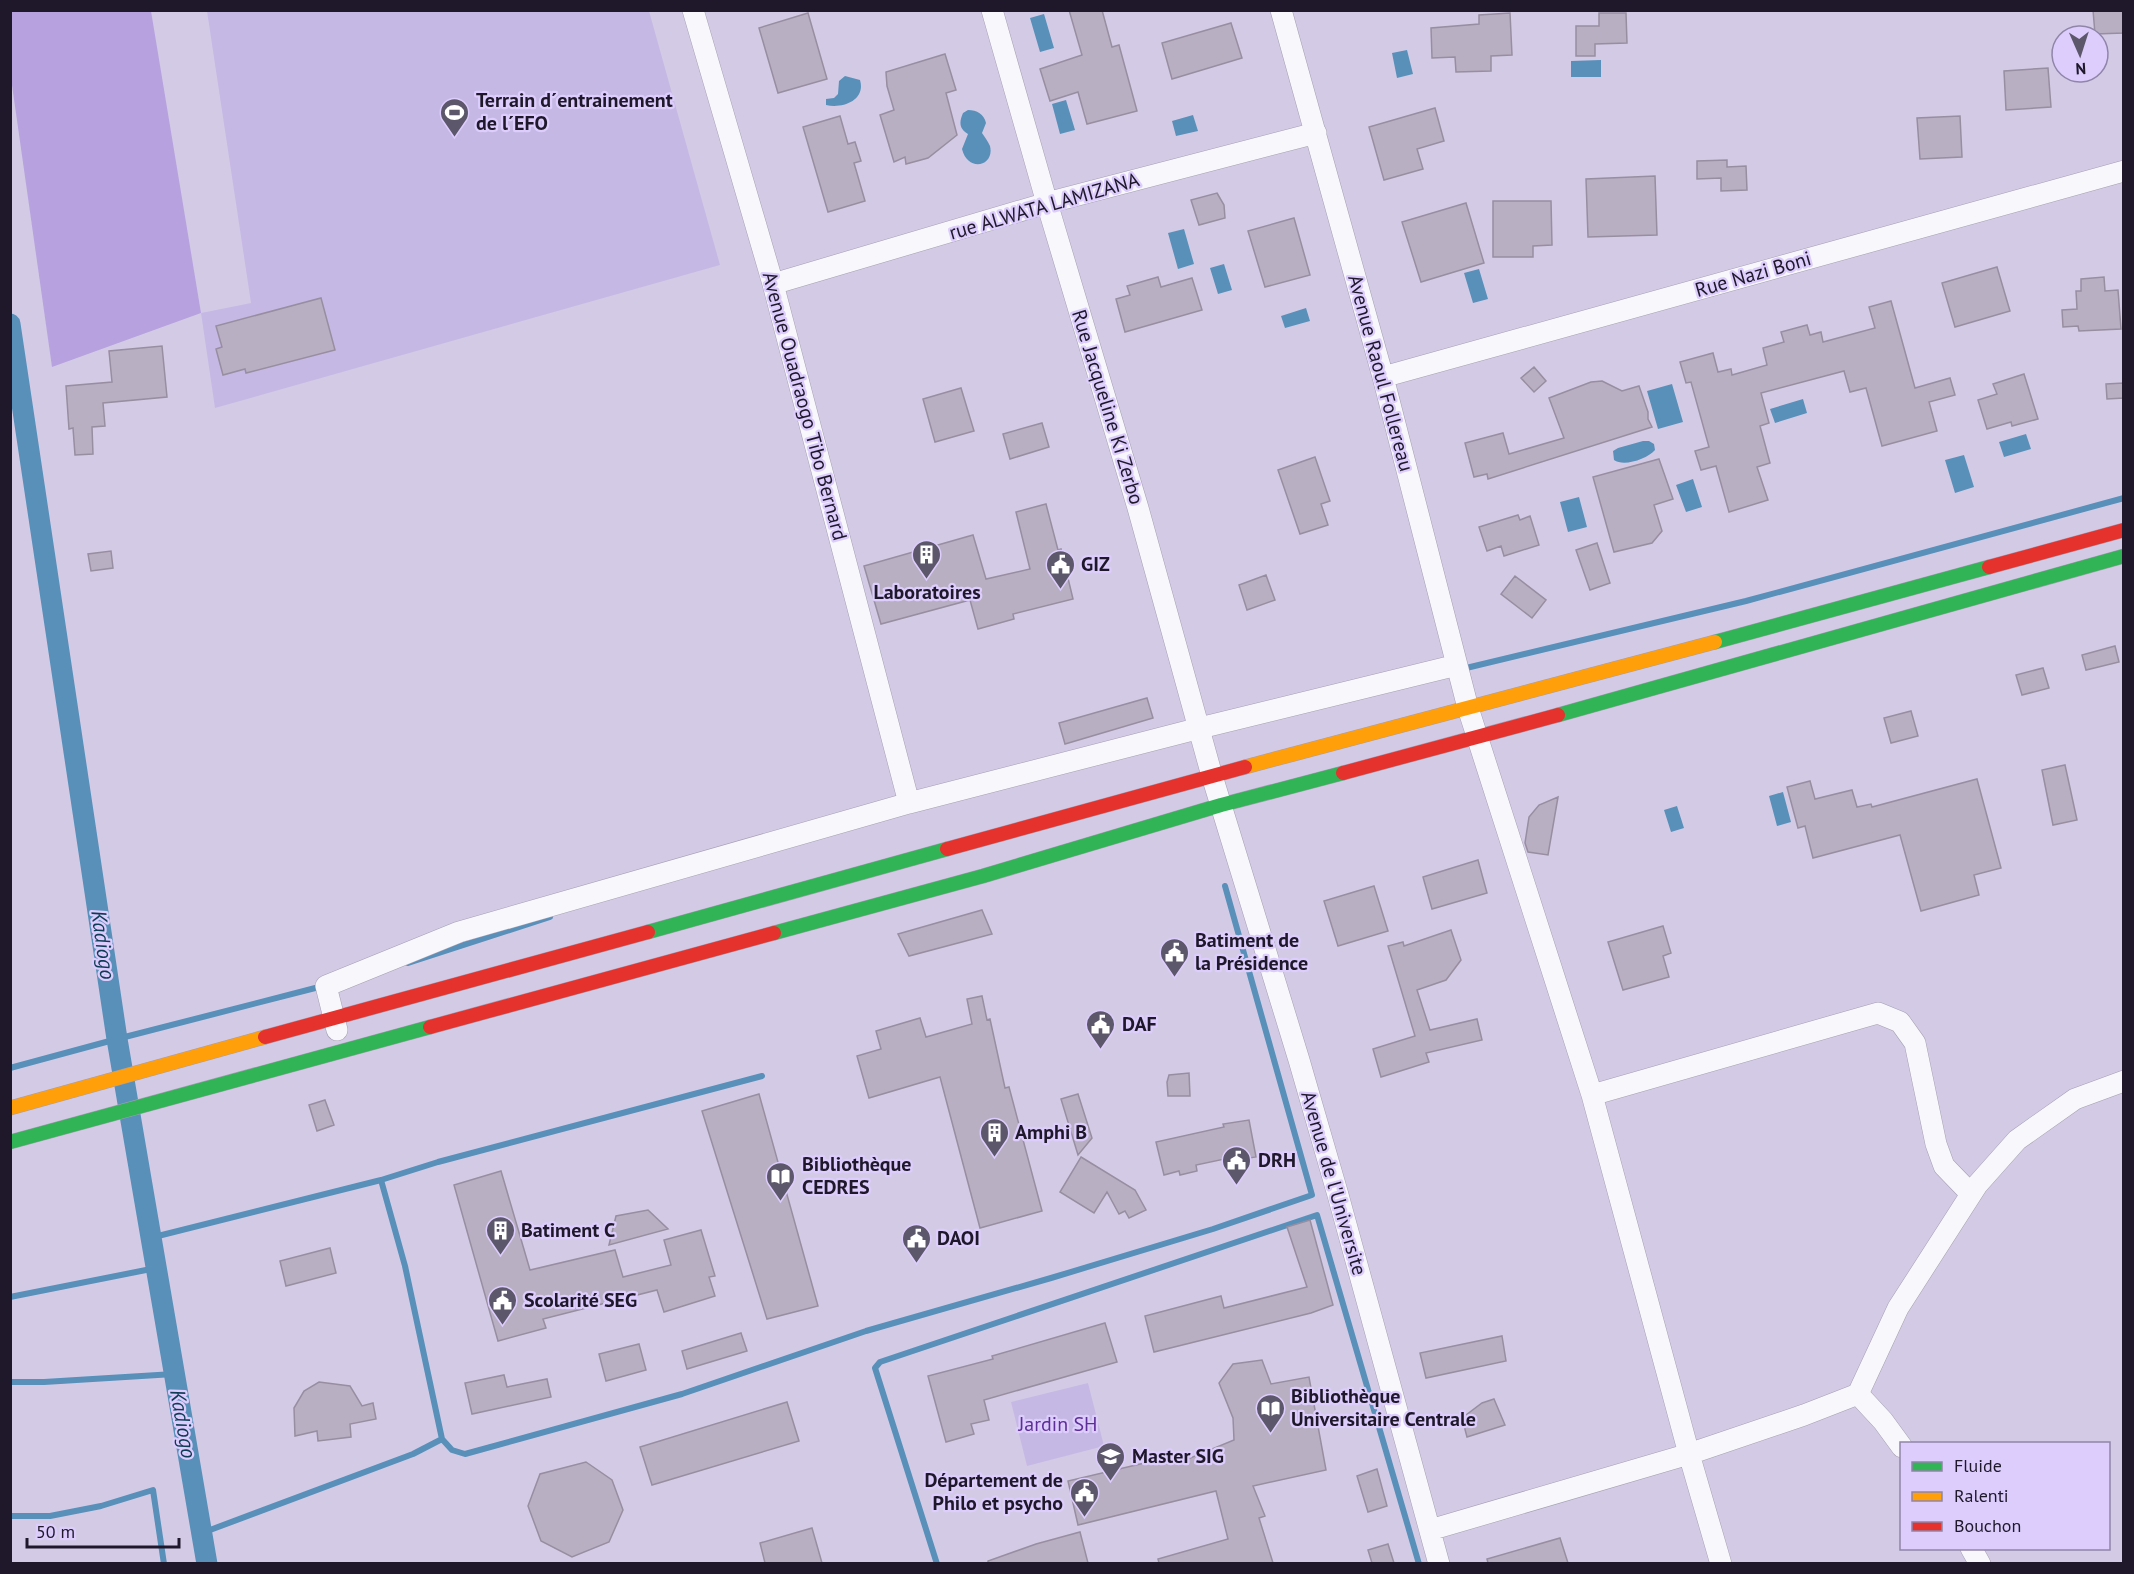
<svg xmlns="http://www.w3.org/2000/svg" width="2134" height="1574" viewBox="0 0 2134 1574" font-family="'PT Sans',sans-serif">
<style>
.green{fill:#c6b8e4}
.forest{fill:#b7a1df}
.water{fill:#5890ba}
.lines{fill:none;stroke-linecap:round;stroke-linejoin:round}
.stream{stroke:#5890ba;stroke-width:6}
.canal{stroke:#5890ba;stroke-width:21}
.building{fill:#b9afc2;stroke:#988ea1;stroke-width:1.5}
.street-casing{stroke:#a59eb3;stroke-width:22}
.fast-casing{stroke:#a59eb3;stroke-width:15}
.slow-casing{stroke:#a59eb3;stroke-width:15}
.jam-casing{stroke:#a59eb3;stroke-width:15}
.street{stroke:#f8f7fb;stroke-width:21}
.fast{stroke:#30b455;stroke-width:14}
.slow{stroke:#ff9f0a;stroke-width:14}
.jam{stroke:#e5322d;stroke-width:14}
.labels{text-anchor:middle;stroke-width:4.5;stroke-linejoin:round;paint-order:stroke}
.poi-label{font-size:20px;font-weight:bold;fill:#1e182a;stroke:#dccdfd;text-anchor:start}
.street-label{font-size:20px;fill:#1e182a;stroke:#dccdfd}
.park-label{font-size:20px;fill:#5d2e98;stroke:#dccdfd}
.water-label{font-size:21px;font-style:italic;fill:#0e3b55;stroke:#dccdfd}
</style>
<rect width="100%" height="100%" fill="#d3cbe5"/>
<path class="green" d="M207,11H649L720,265L215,408L201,313L251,303Z
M1088,1383L1104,1446L1027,1466L1011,1402Z"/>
<path class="forest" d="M10,11H151L201,313L52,367L11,78Z"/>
<path class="water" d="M1044,14L1054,48L1040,52L1030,18Z
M1407,50L1413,74L1397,78L1392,53Z
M1601,60V77H1571V61Z
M845,76L860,80C866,100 843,109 826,105V99L834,98L838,94L839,81Z
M1066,100L1075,130L1060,134L1052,104Z
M968,110C977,110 984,114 986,123L982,133C985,137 988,142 990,146C995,166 968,173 962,149L968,134C959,129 959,122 963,113Z
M1193,115L1198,131L1176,136L1172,121Z
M1184,229L1194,264L1178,269L1168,233Z
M1224,264L1232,290L1218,294L1210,268Z
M1479,269L1488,299L1473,303L1464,273Z
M1306,308L1310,321L1285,328L1281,316Z
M1672,384L1683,422L1658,429L1647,391Z
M1803,399L1807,413L1775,423L1770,409Z
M2026,434L2031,449L2004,457L1999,442Z
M1643,441H1649L1654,444L1655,450C1647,459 1624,467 1614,460L1613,451L1618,448Z
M1964,455L1974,487L1955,493L1945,460Z
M1693,479L1702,507L1686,512L1676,485Z
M1579,497L1587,527L1568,532L1560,502Z
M1783,792L1791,822L1777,826L1769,796Z
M1677,806L1684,828L1671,832L1664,810Z"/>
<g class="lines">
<path class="stream" d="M1462,669L1746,601L2124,498
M408,963L550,917
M10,1068L117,1039L323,986
M381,1180L405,1266L442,1439L452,1450L465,1454L682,1394L866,1331L1051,1278L1213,1229L1312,1195L1225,886
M150,1238L381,1180L438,1162L762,1076
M10,1297L156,1268
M10,1382H44L174,1374
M10,1516H50L101,1506L153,1490L164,1564
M202,1533L413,1454L442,1439
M937,1564L875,1368L880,1362L1317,1215L1419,1564"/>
<path class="canal" d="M10,324L117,1039L207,1564"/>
</g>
<path class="building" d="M1069,10H1102L1112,47L1119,45L1137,111L1087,124L1078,92L1050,101L1040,69L1082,55Z
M2093,10H2124V33L2095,34Z
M808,13L827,79L778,93L759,28Z
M1510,13L1512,55L1491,56V71L1456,72L1455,57L1432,58L1431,28L1479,24V15Z
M1599,13H1626L1627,43L1595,44V56H1576V26H1599Z
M1231,23L1242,58L1172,79L1162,43Z
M945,54L956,90L946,93L957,135L928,158L906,164L905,157L894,162L880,115L894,110L887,86L886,72Z
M2048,68L2051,107L2006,110L2004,71Z
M1435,108L1444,141L1417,149L1423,169L1384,180L1369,127Z
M840,116L848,144L855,142L861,161L854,163L865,201L828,212L803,127Z
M1960,116L1962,157L1920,159L1917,118Z
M1727,160V167L1746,166L1747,190L1721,191V178L1697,179V161Z
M1655,176L1657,235L1588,237L1586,179Z
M1217,193L1224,205L1225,218L1199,225L1191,200Z
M1493,201H1551L1552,245L1533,246V257H1493Z
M1466,203L1484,263L1421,282L1402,222Z
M1294,218L1310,275L1265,287L1248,231Z
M1997,267L2010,311L1955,327L1942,283Z
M1158,277L1161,287L1192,278L1202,310L1125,332L1116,299L1130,295L1127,286Z
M2104,277L2105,291L2118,290L2121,329L2079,331L2078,326L2063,327L2062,310L2077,309L2076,291H2081V279Z
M321,298L335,350L246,373L245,369L223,375L216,349L222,347L216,326Z
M1891,301L1915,388L1950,378L1955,395L1929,402L1937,431L1882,446L1866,388L1850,392L1844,371L1761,393L1769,423L1760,426L1770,463L1757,467L1768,500L1729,512L1716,466L1701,470L1695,451L1709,447L1691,382L1686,383L1680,362L1713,353L1718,372L1731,369L1732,375L1767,365L1763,348L1784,342L1781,332L1807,325L1810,335L1821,332L1823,342L1875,328L1869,307Z
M162,346L167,397L103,403L105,426L92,427L93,454L75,455L73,428L69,429L66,386L112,382L109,351Z
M1534,367L1546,381L1534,392L1521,378Z
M2024,374L2038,419L2012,426L2011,422L1987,429L1978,400L1997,394L1993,384Z
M1602,381L1622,391L1639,386L1648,412V419L1652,427L1488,479L1487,474L1474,477L1465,443L1503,433L1509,454L1564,438L1549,398L1591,382Z
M2124,383V398L2107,399L2106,384Z
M961,388L974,431L935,442L923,399Z
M1042,423L1049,447L1010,459L1003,434Z
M1315,457L1330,501L1321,504L1328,525L1300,534L1278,470Z
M1659,459L1673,499L1654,505L1662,531L1652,543L1614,552L1593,477Z
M1046,504L1058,550L1061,549L1073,599L1013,614L1014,619L978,629L970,600L881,624L864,566L973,535L986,579L1030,569L1016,512Z
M1518,515L1520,520L1530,516L1539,545L1504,556L1501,546L1487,551L1479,527Z
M1597,543L1610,583L1590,590L1576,550Z
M111,551L113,568L91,571L88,554Z
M1266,575L1275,600L1247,610L1239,585Z
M1515,576L1546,600L1532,618L1501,594Z
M2115,646L2119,662L2086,670L2082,655Z
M2043,668L2049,688L2022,695L2016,675Z
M1147,698L1153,718L1065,744L1059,723Z
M1911,711L1918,736L1891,743L1884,718Z
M2065,765L2077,820L2053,825L2042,770Z
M1977,779L2001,868L1974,875L1979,895L1921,911L1900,835L1813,858L1805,826L1798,828L1787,787L1810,781L1815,799L1852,790L1857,807L1871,804L1872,807Z
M1558,797L1548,855L1528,852L1525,843L1529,817L1539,805Z
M1478,860L1487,893L1432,909L1423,877Z
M1374,886L1388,931L1338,946L1324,901Z
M982,910L992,934L909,956L898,934Z
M1663,926L1671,953L1663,956L1669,977L1623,990L1608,942Z
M1451,930L1461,960L1446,980L1417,990L1430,1030L1477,1019L1482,1040L1426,1053L1429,1062L1381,1077L1373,1049L1415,1036L1388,946L1403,942L1404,946Z
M982,996L987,1020L990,1019L1005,1088L1009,1087L1042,1211L980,1228L940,1077L869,1098L857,1056L881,1049L876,1031L920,1018L926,1037L972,1024L967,999Z
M1189,1073L1190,1096H1168L1167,1082L1169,1075Z
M759,1094L818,1306L767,1319L702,1111Z
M1078,1094L1092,1138L1078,1155L1061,1099Z
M325,1100L334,1125L317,1131L309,1105Z
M1249,1120L1256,1157L1230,1161L1229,1158L1196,1165L1197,1171L1180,1175L1179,1171L1164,1175L1156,1142L1224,1127L1223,1124Z
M1081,1157L1135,1190L1146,1210L1129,1218L1125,1211L1119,1214L1107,1192L1094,1213L1060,1192Z
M501,1171L530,1270L615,1250L623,1277L671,1265L664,1240L701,1230L715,1276L709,1277L715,1296L664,1312L657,1290L543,1319L546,1328L498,1341L454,1185Z
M648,1210L668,1229L609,1245L616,1216Z
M1310,1220L1333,1305L1311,1313L1154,1352L1145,1316L1221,1296L1224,1308L1307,1287L1287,1227Z
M330,1248L336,1273L286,1286L280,1261Z
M1105,1323L1117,1362L984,1400L989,1420L971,1424L974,1434L946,1442L928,1376L993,1359L992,1356Z
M741,1333L747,1351L687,1369L682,1351Z
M1502,1336L1506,1361L1426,1378L1420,1353Z
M639,1344L646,1370L606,1381L599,1354Z
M1262,1360L1271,1384L1309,1377L1326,1470L1253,1486L1265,1516L1259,1518L1273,1563H1159L1158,1559L1228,1539L1216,1491L1078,1525L1068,1481L1187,1453L1188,1459L1234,1440L1233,1418L1219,1383L1233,1364Z
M504,1375L507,1387L547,1379L551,1397L472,1414L465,1383Z
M319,1382L350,1386L362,1406L373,1403L376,1419L350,1424L351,1437L318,1441L317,1431L295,1436L294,1408L304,1391Z
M1494,1399L1505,1425L1467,1437L1462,1418L1482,1403Z
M787,1402L799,1441L652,1485L640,1447Z
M586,1462L612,1480L623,1510L609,1542L572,1557L541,1541L528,1506L540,1474Z
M1377,1469L1387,1506L1368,1512L1357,1476Z
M812,1528L822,1563H765L760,1543Z
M1080,1532L1088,1563H988V1561L1036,1544Z
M1560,1538L1568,1563H1488L1487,1559Z
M1388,1544L1394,1563H1372L1368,1550Z"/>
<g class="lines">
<defs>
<path id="street" d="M693,10L773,284L909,803
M992,10L1047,203L1138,508L1212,776L1299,1060L1338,1195L1439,1564
M1281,10L1383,377L1468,708L1592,1095L1689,1454L1721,1564
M773,284L1047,203L1316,133
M1383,377L2124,171
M337,1030L326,986L459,932L909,803L1200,728L1457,665
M1592,1095L1878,1013L1900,1022L1915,1043L1936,1144L1944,1166L1971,1194
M1858,1394L1898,1308L1977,1185L2017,1140L2075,1099L2124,1081
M1430,1530L1689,1454L1804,1415L1858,1394L1883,1421L1902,1447
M1971,1548L1980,1564"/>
<path id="fast" d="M1715,642L1989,567
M1558,715L2124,556
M648,932L947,849
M774,933L983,876L1221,805L1343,773
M10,1142L430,1027"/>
<path id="slow" d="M1245,767L1715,642
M10,1108L265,1037"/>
<path id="jam" d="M1989,567L2124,530
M1343,773L1558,715
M947,849L1245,767
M430,1027L774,933
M265,1037L648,932"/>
</defs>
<use href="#street" class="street-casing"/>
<use href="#fast" class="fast-casing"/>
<use href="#slow" class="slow-casing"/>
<use href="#jam" class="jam-casing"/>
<use href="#street" class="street"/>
<use href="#fast" class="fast"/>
<use href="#slow" class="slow"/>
<use href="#jam" class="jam"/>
</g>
<defs>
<symbol id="stadium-pin" viewBox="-11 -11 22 30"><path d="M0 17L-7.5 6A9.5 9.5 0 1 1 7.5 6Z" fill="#5d576b" stroke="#dccdfd"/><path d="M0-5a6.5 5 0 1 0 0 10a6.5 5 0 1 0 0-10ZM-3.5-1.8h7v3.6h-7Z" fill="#fff"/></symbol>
<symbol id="building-pin" viewBox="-11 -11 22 30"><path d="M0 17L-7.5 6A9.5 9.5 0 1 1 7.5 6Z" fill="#5d576b" stroke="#dccdfd"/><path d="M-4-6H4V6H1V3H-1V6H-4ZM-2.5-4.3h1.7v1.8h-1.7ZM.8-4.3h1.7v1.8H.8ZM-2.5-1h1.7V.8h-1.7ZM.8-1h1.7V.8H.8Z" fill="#fff"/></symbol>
<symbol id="civic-pin" viewBox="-11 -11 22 30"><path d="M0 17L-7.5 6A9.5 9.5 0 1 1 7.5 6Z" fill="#5d576b" stroke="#dccdfd"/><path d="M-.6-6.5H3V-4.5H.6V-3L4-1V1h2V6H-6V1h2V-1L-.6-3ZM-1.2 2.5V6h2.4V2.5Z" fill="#fff"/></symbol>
<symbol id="library-pin" viewBox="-11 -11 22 30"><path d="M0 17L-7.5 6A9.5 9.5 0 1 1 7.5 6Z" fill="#5d576b" stroke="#dccdfd"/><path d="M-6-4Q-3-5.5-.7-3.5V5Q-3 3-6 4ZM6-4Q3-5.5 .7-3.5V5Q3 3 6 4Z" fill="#fff"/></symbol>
<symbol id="university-pin" viewBox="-11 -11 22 30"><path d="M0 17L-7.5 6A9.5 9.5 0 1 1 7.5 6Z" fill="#5d576b" stroke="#dccdfd"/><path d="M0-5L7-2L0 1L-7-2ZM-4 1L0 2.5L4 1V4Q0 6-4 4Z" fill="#fff"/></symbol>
</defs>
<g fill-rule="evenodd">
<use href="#stadium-pin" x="438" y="96" width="33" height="45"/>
<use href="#building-pin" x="910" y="538" width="33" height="45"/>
<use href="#civic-pin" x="1044" y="548" width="33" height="45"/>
<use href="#civic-pin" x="1158" y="936" width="33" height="45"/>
<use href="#civic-pin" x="1084" y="1008" width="33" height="45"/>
<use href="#building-pin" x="978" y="1116" width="33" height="45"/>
<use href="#civic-pin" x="1220" y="1144" width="33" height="45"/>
<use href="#library-pin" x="764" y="1160" width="33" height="45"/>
<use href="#building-pin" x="484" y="1214" width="33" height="45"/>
<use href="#civic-pin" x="900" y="1222" width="33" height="45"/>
<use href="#civic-pin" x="486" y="1284" width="33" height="45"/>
<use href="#library-pin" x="1254" y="1392" width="33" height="45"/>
<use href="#university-pin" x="1094" y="1440" width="33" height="45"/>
<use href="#civic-pin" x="1068" y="1476" width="33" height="45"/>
</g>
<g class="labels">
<g class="poi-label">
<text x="476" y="107">Terrain d´entrainement<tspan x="476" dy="23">de l´EFO</tspan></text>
<text x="1081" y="571">GIZ</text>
<text x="927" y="599" text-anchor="middle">Laboratoires</text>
<text x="1195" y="947">Batiment de<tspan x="1195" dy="23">la Présidence</tspan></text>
<text x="1122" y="1031">DAF</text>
<text x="1015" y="1139">Amphi B</text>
<text x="1258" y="1167">DRH</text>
<text x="802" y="1171">Bibliothèque<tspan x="802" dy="23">CEDRES</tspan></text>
<text x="521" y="1237">Batiment C</text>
<text x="937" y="1245">DAOI</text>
<text x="524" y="1307">Scolarité SEG</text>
<text x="1291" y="1403">Bibliothèque<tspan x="1291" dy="23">Universitaire Centrale</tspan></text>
<text x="1132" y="1463">Master SIG</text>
<text x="1063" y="1487" text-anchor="end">Département de<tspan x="1063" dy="23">Philo et psycho</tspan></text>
</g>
<g class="street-label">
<text transform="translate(1044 206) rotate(-16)" y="7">rue ALWATA LAMIZANA</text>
<text transform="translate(1753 274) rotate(-16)" y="7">Rue Nazi Boni</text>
<text transform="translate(1381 373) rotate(75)" y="7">Avenue Raoul Follereau</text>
<text transform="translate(805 406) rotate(75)" y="7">Avenue Ouadraogo Tibo Bernard</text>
<text transform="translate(1108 407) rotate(73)" y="7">Rue Jacqueline Ki Zerbo</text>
<text transform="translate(1334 1183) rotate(74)" y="7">Avenue de l'Universite</text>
</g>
<g class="park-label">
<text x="1058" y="1431">Jardin SH</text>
</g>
<g class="water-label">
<text transform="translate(103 945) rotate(82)" y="7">Kadiogo</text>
<text transform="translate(183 1424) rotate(80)" y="7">Kadiogo</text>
</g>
</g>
<rect width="2134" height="1574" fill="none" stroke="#1e182a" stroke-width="24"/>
<rect x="1900" y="1442" width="210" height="108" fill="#dccdfd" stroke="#9085a9" stroke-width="1.5"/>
<rect x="1912" y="1462" width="30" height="9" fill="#30b455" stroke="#9085a9" stroke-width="1.5"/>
<text x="1954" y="1472" font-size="18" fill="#1e182a">Fluide</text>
<rect x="1912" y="1492" width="30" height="9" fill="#ff9f0a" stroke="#9085a9" stroke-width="1.5"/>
<text x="1954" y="1502" font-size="18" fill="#1e182a">Ralenti</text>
<rect x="1912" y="1522" width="30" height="9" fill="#e5322d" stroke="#9085a9" stroke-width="1.5"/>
<text x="1954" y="1532" font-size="18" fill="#1e182a">Bouchon</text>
<g transform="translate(2080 54) rotate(177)"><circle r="28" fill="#dccdfd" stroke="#9085a9" stroke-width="1.5"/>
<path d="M0-4.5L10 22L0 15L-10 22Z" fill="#5d576b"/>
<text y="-9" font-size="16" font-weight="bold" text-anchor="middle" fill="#1e182a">N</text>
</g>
<path d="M27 1538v9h152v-9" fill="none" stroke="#1e182a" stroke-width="3"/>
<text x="36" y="1538" font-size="18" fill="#1e182a" stroke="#dccdfd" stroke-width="4.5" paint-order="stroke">50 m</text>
</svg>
